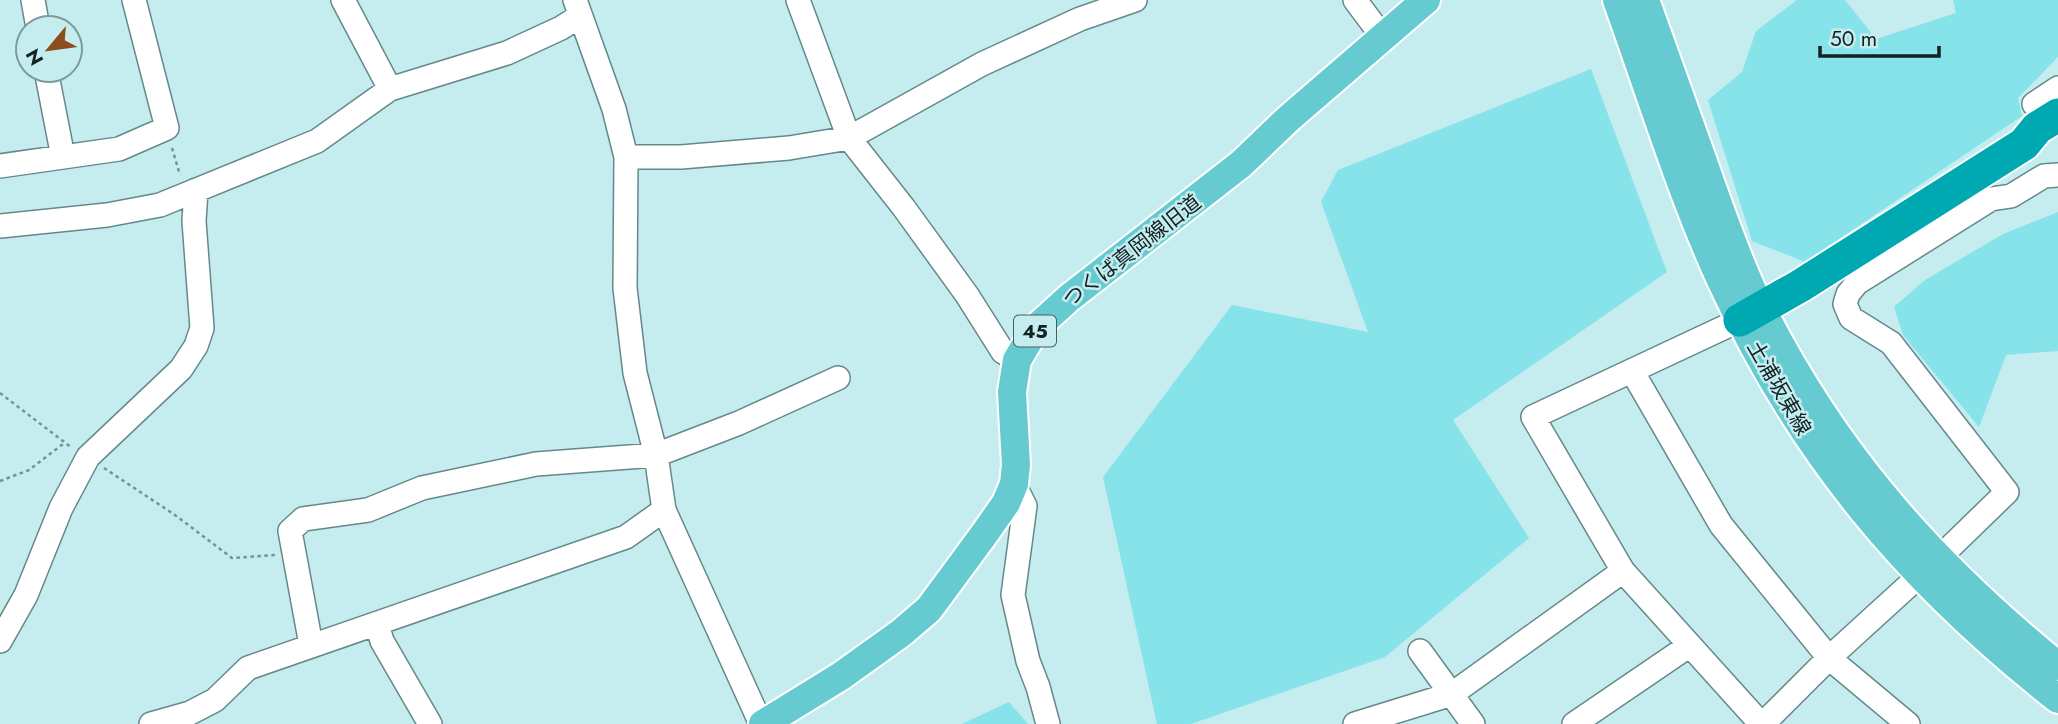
<svg xmlns="http://www.w3.org/2000/svg" width="2058" height="724" viewBox="0 0 2058 724" font-family="Jost,'Noto Sans JP',sans-serif">
<style>
.green{fill:#87e3ea}
.lines{fill:none;stroke-linecap:round;stroke-linejoin:round}
.minor-casing{stroke:#65898b;stroke-width:26}
.major-casing{stroke:#fff;stroke-width:32}
.highway-casing{stroke:#fff;stroke-width:37}
.path{stroke:#769294;stroke-width:2.5;stroke-dasharray:3.5 3.5;stroke-linecap:butt}
.minor{stroke:#fff;stroke-width:23}
.major{stroke:#66cbd0;stroke-width:28}
.highway{stroke:#00a8b1;stroke-width:33}
.labels{text-anchor:middle;stroke-width:5;stroke-linejoin:round;paint-order:stroke}
.shield{fill:#c5ecef;stroke:#485e60;stroke-width:2}
.shield-label{font-size:19px;font-weight:bold;fill:#122122}
.street-label{font-size:21px;fill:#122122;stroke:#c5ecef}
</style>
<rect width="100%" height="100%" fill="#c5ecef"/>
<path class="green" d="M1797,0H1845L1876,39L1956,13L1953,0H2058V57L2018,98L2022,116L1805,262L1752,241L1708,100L1742,72L1756,31Z
M1591,69L1667,272L1453,420L1529,538L1385,657L1191,724H1157L1103,477L1232,305L1368,332L1321,202L1338,170Z
M2058,212V351L2006,355L1979,427L1903,335L1894,307L1925,280L2003,234Z
M1009,702L1028,724H962Z"/>
<g class="lines">
<defs>
<path id="minor" d="M33,0L38,28
M343,0L390,89
M575,0L614,109L626,157L625,288L635,373L656,455L664,510L761,724
M798,0L849,138L904,208L967,295L1003,352L1017,360
M1355,0L1382,36
M46,70L63,157
M2034,104L2058,88
M626,157H681L789,148L849,138L982,64L1080,19L1135,0
M0,166L119,149L167,128L134,0
M0,226L107,215L160,205L317,141L390,89L507,53L561,28L580,16
M1740,320L1533,417L1623,571L1761,724
M1632,371L1721,525L1829,658L1908,724
M1014,484L1025,506L1013,595L1028,661L1038,687L1048,724
M1938,559L2007,492L1891,343L1851,318L1845,304L1848,294L1857,283L1991,199L2011,196L2044,176L2058,175
M377,624L382,641L430,724
M0,641L26,595L61,508L88,457L181,369L196,346L202,328L194,221L196,190
M311,645L290,531L303,519L368,510L422,488L536,464L656,455L739,423L838,378
M1420,651L1473,724
M151,724L190,713L215,700L248,668L626,537L664,510
M1355,724L1452,694L1623,571
M1574,724L1690,645
M1763,724L1829,658L1919,576"/>
<path id="major" d="M1617,0C1650,91 1680,190 1720,278C1800,453 1908,581 2058,699
M1645,0C1664,53 1683,106 1702,159C1717,202 1732,246 1751,288C1826,444 1925,558 2058,666
M763,724L841,676L901,633L929,609L985,533L1006,503L1014,484L1016,465L1012,392L1017,360L1036,328L1069,298L1241,164L1288,119L1426,0"/>
<path id="highway" d="M1740,320L1800,286L2024,144L2037,128L2058,115"/>
</defs>
<use href="#minor" class="minor-casing"/>
<use href="#major" class="major-casing"/>
<use href="#highway" class="highway-casing"/>
<path class="path" d="M172,148L180,175
M0,393L72,448
M104,468L175,515L232,558L276,555
M0,481L29,470L63,444"/>
<use href="#minor" class="minor"/>
<use href="#major" class="major"/>
<use href="#highway" class="highway"/>
</g>
<g class="labels">
<rect class="shield" x="1014" y="315.5" width="42" height="31" rx="5"/>
<g class="shield-label">
<text x="1035" y="338">45</text>
</g>
<g class="street-label">
<text transform="translate(1132 251) rotate(-38)" y="7">つくば真岡線旧道</text>
<text transform="translate(1779 388) rotate(60)" y="7">土浦坂東線</text>
</g>
</g>
<g transform="translate(49 49) rotate(241)"><circle r="33" fill="#c5ecef" stroke="#7d9b9d" stroke-width="2"/>
<path d="M0-5L12 26L0 18L-12 26Z" fill="#8e4b1c"/>
<text y="-10" font-size="19" font-weight="bold" text-anchor="middle" fill="#122122">N</text>
</g>
<path d="M1820 46v10h119v-10" fill="none" stroke="#122122" stroke-width="3.5"/>
<text x="1830" y="46" font-size="21" fill="#122122" stroke="#c5ecef" stroke-width="5" paint-order="stroke">50 m</text>
</svg>
